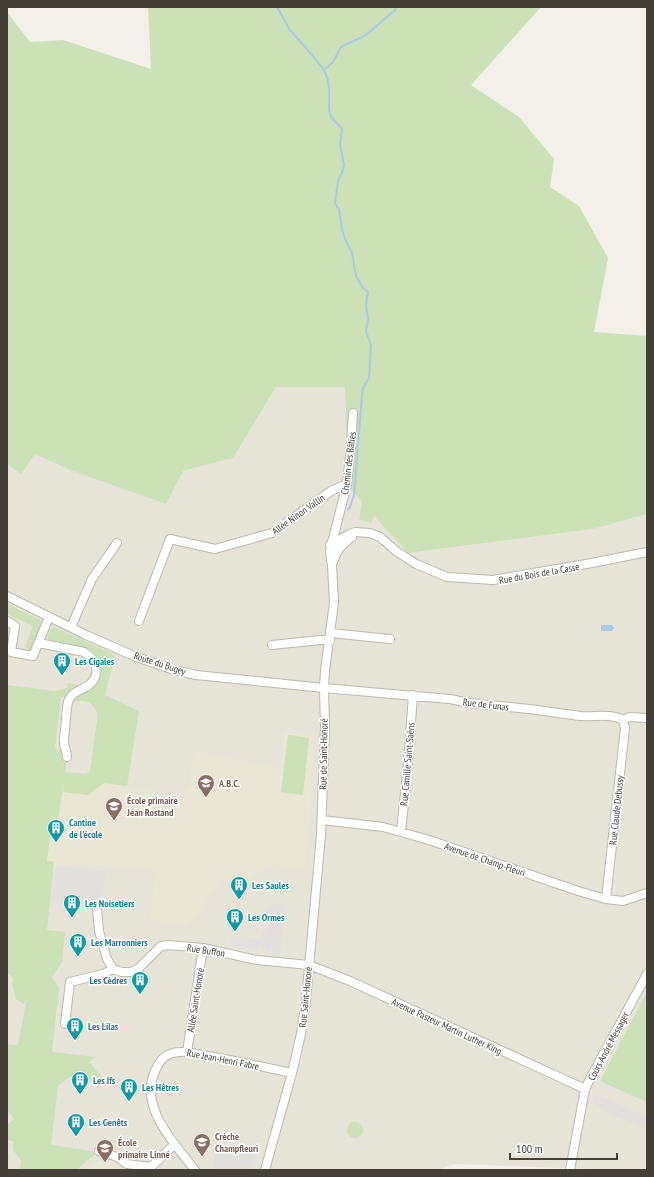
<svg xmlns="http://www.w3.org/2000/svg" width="654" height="1177" viewBox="0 0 654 1177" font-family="'PT Sans Narrow',sans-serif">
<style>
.residential{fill:#e6e3d7}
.education{fill:#eae6d4}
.green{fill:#cae2b6}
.parking{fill:#e1e0dd}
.water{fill:#abcae9}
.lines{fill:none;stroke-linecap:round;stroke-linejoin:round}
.stream{stroke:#abcae9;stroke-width:2}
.minor-casing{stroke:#bdb9ac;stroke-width:10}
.minor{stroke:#fff;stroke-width:8}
.labels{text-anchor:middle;stroke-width:3;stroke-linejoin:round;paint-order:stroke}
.street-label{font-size:10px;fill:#454138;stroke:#fff}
.culture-label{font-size:10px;font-weight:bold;fill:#0d838f;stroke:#fff;text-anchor:start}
.education-label{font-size:10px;font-weight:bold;fill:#785e54;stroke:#fff;text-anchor:start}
</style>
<rect width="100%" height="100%" fill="#f2f0e9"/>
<path class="residential" d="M276,387H345L348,487L408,553L593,529L647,514V1170H617L454,1164L438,1170H7V464L21,473L35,454L70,470L183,471L233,458Z"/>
<path class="education" d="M284,733L313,734L311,799L305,870L268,865L249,881L220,880L188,927L150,920L156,870L112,865H54V862L47,861L52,828L59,829L63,792L88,795L104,783L153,790L169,814L177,795L189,787L193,755L199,751L281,769Z
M107,1155L121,1170H86Z"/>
<path class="green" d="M148,7H541L471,85L519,117L554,159L550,187L579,206L608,258L594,332L647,336V514L593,529L408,553L374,516L371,523L359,519L362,502L348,487L345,387H276L233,458L183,471L166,504L70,470L35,454L21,474L7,464V12L30,42L63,40L151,69Z
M7,604L40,620L42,625L32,651L25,647L33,626L7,614Z
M53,628H56L115,655L105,695L139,711L127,786L104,783L88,795L63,792L64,779L57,827H51L47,861L54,862L47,930L65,932L62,962L52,977L59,988L52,1052L95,1057L89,1062L108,1084L69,1077L58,1086L51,1145L98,1152L76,1170H20L21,1160L13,1150V1141L7,1140V1125L14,1119L7,1110V1044L18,1045L27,997L24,1004L16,999L12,983L13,978L7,973V685L55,691L67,688L68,683L79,685L73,689L67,697H61L55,748L61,750L67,760L65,772L85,774L90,771L98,714C91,698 84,702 69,700L92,682L93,659L48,642C47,636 48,631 53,628Z
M288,735L309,738L303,795L281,792Z
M647,992V1102L600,1081Z
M347 1130a8 8 0 1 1 16 0a8 8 0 1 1-16 0Z"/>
<path class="parking" d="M55,866L106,872L101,910L51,902Z
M271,904L284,905L280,957L271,956L272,951L266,950V945L258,944V949L230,946L231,937L261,940L262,930L266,931V924H264L265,908L271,909Z
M595,1094L647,1117V1130L600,1109L593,1100Z
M225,1143L256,1150L251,1170H212L217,1151Z"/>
<path class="water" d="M601,625H612L614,628L612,631H601Z"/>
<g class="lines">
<path class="stream" d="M277,7L290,30L307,49L324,70L328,80L329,89V110L331,117L342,129L340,144L344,165L343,170L338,181L335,203L339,210L342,229L345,239L352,253L356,276L363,288L368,292L366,305L368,319L366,331L371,345L369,378L363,388L362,395L354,495L350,507L348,510
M324,70L333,62L341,47L366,35L395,10L397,7"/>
<defs>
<path id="minor" d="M334,535L347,484L351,445L353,413
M330,545L336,541L348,535L355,532L370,533L380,537L396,551L416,564L447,577L493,580L592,563L647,552
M337,550L336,541L334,535C330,547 329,553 332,565C337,550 339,547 352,537
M7,596L86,635L134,656L174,670L196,675L324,688L449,699C456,700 463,702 470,703C489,705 509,707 529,709C546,711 563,714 581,716C595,717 610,713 623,720
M7,621L15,626L11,652L33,656L49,617
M139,621L170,539L215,549L272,533L331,491L347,484
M71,627L92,579L117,543
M330,633L390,639
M39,643L84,652C96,659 102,674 89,685C82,690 71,692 68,702C66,711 66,721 65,730C65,734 63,738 64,742C64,748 67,749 67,757
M272,645L320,640H330
M623,720L629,717L647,718
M322,820L383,827L401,832L429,840L578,891L606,899L623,901L647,893
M401,832L408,763L413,695
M606,899L625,728L623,720
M97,909L99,931L107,959L113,969L118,971L122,972H131L138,969L161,946L168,945L203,948L257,960L309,965L350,981L585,1089
M65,1024L70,982L103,974L113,969
M187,1052L203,948
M99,1151L117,1157L127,1164L151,1167L175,1144
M195,1170C174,1143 136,1105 157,1067C162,1057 169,1052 181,1052C189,1051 199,1055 208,1056C236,1061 264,1067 292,1073
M265,1170L292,1073L301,1034L306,1000L321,835L325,727L324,688L325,670L334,603L332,565
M570,1170L585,1089L591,1077L647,974"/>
</defs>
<use href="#minor" class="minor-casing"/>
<use href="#minor" class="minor"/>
</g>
<defs>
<symbol id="building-pin" viewBox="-11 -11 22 30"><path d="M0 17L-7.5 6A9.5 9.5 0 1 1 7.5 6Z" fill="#0f9aa8" stroke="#fff"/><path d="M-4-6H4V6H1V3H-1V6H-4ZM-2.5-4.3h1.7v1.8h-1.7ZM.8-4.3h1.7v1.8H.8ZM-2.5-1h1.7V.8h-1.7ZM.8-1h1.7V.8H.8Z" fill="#fff"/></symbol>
<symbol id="school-pin" viewBox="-11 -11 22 30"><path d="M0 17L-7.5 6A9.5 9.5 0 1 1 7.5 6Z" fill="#8d6e63" stroke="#fff"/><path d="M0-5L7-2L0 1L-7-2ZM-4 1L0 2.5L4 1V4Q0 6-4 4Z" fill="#fff"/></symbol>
</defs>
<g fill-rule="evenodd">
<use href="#building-pin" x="52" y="651" width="20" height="27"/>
<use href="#school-pin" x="196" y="773" width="20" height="27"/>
<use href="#school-pin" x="104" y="796" width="20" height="27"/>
<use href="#building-pin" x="46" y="818" width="20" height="27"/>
<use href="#building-pin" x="229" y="875" width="20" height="27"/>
<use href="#building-pin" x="62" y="893" width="20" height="27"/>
<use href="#building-pin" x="225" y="907" width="20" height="27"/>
<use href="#building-pin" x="68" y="932" width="20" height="27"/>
<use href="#building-pin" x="130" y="970" width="20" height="27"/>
<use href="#building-pin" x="65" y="1016" width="20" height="27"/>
<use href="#building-pin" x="70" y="1070" width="20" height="27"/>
<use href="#building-pin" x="119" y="1077" width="20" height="27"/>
<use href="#building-pin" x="66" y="1112" width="20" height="27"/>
<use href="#school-pin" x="192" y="1132" width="20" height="27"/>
<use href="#school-pin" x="95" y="1138" width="20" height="27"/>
</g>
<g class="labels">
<g class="street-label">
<text transform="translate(348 463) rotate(-83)" y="4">Chemin des Bâties</text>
<text transform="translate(298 514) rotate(-35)" y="4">Allée Ninon Vallin</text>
<text transform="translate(539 573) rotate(-10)" y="4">Rue du Bois de la Casse</text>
<text transform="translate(160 663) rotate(18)" y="4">Route du Bugey</text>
<text transform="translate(486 704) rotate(7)" y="4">Rue de Funas</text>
<text transform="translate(323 754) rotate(-89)" y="4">Rue de Saint-Honoré</text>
<text transform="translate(407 764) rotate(-85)" y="4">Rue Camille Saint-Saëns</text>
<text transform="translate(616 810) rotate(-84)" y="4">Rue Claude Debussy</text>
<text transform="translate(485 859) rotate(19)" y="4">Avenue de Champ-Fleuri</text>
<text transform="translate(206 950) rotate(9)" y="4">Rue Buffon</text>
<text transform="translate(305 997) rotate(-84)" y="4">Rue Saint-Honoré</text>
<text transform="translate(195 1000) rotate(-81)" y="4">Allée Saint-Honoré</text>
<text transform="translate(447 1026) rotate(25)" y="4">Avenue Pasteur Martin Luther King</text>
<text transform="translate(608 1046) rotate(-62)" y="4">Cours André Messager</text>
<text transform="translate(223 1059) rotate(11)" y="4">Rue Jean-Henri Fabre</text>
</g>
<g class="culture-label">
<text x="75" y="665">Les Cigales</text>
<text x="69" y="826">Cantine<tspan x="69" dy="12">de l'école</tspan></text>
<text x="252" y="889">Les Saules</text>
<text x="85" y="907">Les Noisetiers</text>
<text x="248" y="921">Les Ormes</text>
<text x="91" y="946">Les Marronniers</text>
<text x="127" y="984" text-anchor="end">Les Cèdres</text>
<text x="88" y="1030">Les Lilas</text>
<text x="93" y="1084">Les Ifs</text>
<text x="142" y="1091">Les Hêtres</text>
<text x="89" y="1126">Les Genêts</text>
</g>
<g class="education-label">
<text x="219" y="787">A.B.C.</text>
<text x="127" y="804">École primaire<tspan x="127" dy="12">Jean Rostand</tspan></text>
<text x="215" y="1140">Crèche<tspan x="215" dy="12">Champfleuri</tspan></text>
<text x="118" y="1146">École<tspan x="118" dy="12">primaire Linné</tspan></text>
</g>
</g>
<rect width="654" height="1177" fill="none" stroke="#454138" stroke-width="16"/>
<path d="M510 1153v6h107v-6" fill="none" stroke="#454138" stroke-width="2"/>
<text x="516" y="1153" font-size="12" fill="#454138" stroke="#ffffff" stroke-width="3" paint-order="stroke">100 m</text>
</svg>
